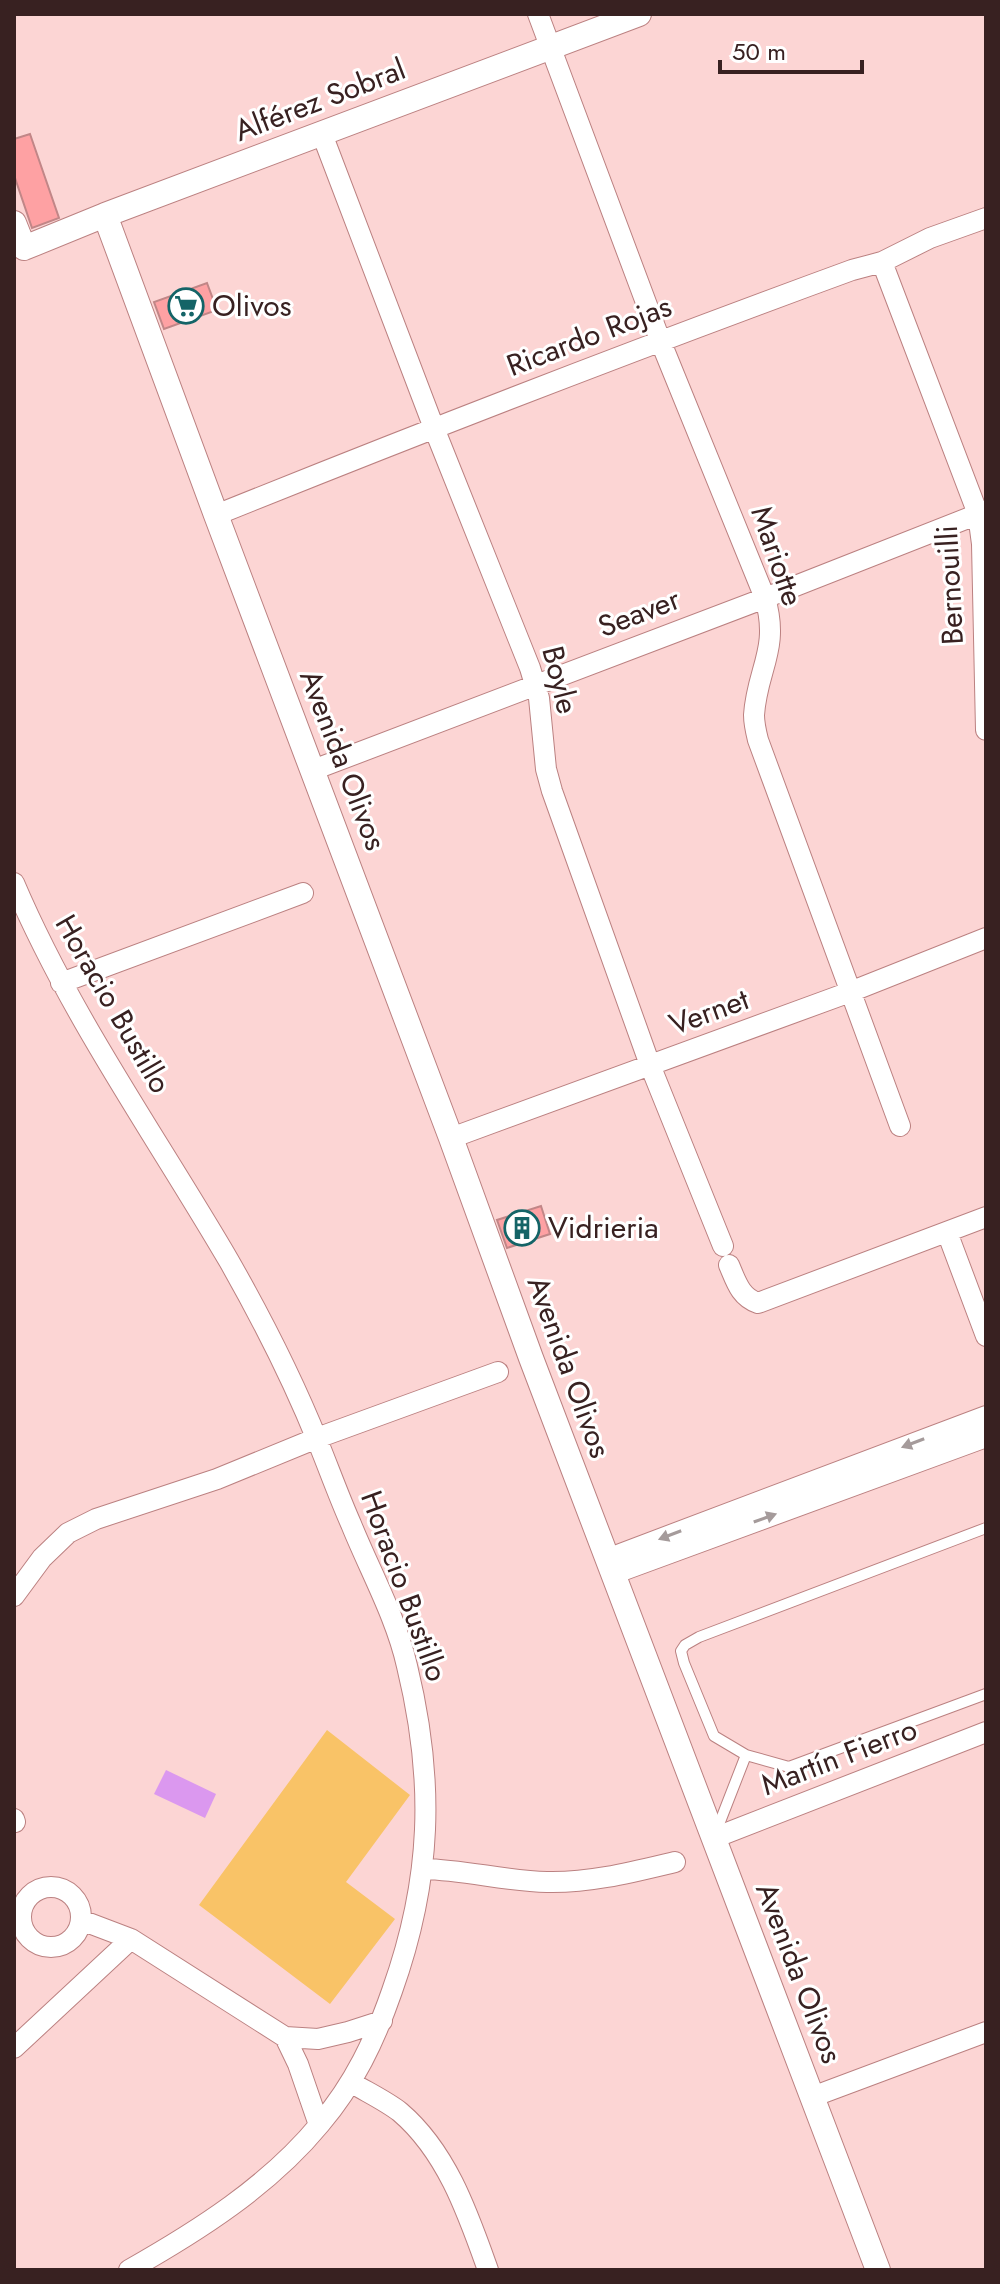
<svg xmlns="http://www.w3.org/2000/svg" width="1000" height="2284" viewBox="0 0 1000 2284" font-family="Jost,sans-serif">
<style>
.green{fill:#f9c367}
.water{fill:#db98ef}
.building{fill:#fea1a3;stroke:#c18687;stroke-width:2}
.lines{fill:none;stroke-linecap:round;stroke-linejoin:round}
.service-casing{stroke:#bb8181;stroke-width:12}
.minor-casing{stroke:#bb8181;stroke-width:22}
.tertiary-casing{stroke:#bb8181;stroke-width:26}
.service{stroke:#fff;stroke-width:10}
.minor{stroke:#fff;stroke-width:20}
.tertiary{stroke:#fff;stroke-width:24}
.oneway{fill:#a59b9b}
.labels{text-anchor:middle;stroke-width:6;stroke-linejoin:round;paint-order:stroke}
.street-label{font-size:30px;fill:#382121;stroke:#fff}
.poi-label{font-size:30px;fill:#382121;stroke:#fff;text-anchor:start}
</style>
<rect width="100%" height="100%" fill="#fcd5d4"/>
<path class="green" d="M327,1730L410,1795L346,1882L395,1919L330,2004L199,1905Z"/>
<path class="water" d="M166,1770L216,1794L205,1818L154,1794Z"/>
<path class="building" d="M30,134L59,218L32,228L14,175V139Z
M207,283L217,310L164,329L154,302Z
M541,1206L550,1234L507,1248L497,1220Z"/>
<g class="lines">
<defs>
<path id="service" d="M986,1528L699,1637L685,1645L681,1651L684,1663L714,1736L746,1755L789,1767L986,1694
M716,1832L746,1755"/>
<path id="minor" d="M538,14L660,340L765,598C780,649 757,669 754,715C754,723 756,732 758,740L900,1126
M322,134L434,428L530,668L539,698L546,769L552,791L650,1065L723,1246
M882,262L978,514L982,544L986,730
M216,515C427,430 639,348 852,270L882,262L930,238L986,218
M313,770L765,598L986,511
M14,883C71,1017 156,1136 229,1261C262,1319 293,1380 318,1442C329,1469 339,1497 351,1524C370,1571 396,1617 407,1666C435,1781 432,1879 392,1991C375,2040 354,2084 320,2124C269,2186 198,2231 129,2270
M61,983L303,893
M451,1138L850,992L986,938
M947,1232L986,1336
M729,1265C736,1281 740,1297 758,1303L986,1217
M607,1559L986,1416
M613,1574L986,1437
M14,1596L42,1558L68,1533L96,1519L217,1479L317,1438L498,1372
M14,1819L15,1822
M714,1838L986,1732
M424,1869C465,1870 506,1881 547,1882C591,1883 633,1872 675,1862
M21 1917a30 30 0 1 1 60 0a30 30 0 1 1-60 0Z
M81,1920L131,1939L285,2037L318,2039L348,2032L382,2021
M285,2037L298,2064L319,2125
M14,2048L131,1939
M352,2083C367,2092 386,2101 400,2112C447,2152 468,2214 488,2270
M812,2097L986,2032"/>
<path id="tertiary" d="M105,215L216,515L451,1138L531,1358L878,2270
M14,223L24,248L105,215L639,14"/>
</defs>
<use href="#service" class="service-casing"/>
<use href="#minor" class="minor-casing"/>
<use href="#tertiary" class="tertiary-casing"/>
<use href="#service" class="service"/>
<use href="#minor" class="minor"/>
<use href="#tertiary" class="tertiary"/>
</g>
<defs><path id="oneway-solid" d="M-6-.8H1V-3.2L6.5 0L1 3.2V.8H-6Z" transform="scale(2)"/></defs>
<g class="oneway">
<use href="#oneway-solid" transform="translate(913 1443) rotate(159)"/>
<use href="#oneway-solid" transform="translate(765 1518) rotate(-20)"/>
<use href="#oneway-solid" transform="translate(670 1535) rotate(159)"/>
</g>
<defs>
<symbol id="supermarket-ring" viewBox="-11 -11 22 22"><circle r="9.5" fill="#fff" stroke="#146467" stroke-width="1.5"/><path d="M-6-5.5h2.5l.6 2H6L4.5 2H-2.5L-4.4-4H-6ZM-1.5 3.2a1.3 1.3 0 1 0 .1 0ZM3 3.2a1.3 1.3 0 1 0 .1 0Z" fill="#146467"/></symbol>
<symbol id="building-ring" viewBox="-11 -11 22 22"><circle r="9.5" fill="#fff" stroke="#146467" stroke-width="1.5"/><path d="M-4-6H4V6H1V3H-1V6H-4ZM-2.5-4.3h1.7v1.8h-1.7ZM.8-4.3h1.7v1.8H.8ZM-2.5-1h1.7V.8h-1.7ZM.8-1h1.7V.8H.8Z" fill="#146467"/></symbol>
</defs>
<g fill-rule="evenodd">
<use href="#supermarket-ring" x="166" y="286" width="40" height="40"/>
<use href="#building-ring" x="502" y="1208" width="40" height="40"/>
</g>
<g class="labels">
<g class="street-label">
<text transform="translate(320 100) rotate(-21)" y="10">Alférez Sobral</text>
<text transform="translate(589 336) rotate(-21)" y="10">Ricardo Rojas</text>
<text transform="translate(777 556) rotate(71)" y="10">Mariotte</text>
<text transform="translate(950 585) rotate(-93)" y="10">Bernouilli</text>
<text transform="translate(639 613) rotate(-21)" y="10">Seaver</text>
<text transform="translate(560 680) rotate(76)" y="10">Boyle</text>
<text transform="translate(343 760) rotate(69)" y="10">Avenida Olivos</text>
<text transform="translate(113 1004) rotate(60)" y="10">Horacio Bustillo</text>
<text transform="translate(709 1012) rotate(-20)" y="10">Vernet</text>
<text transform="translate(569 1367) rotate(70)" y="10">Avenida Olivos</text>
<text transform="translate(404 1586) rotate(70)" y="10">Horacio Bustillo</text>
<text transform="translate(839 1757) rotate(-21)" y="10">Martín Fierro</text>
<text transform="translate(799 1973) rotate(69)" y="10">Avenida Olivos</text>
</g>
<g class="poi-label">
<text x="212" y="316">Olivos</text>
<text x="548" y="1238">Vidrieria</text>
</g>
</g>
<rect width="1000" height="2284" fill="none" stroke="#382121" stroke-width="32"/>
<path d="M720 60v12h142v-12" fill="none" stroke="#382121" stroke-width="4"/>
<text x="732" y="60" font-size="24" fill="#382121" stroke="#ffffff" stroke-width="6" paint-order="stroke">50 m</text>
</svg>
